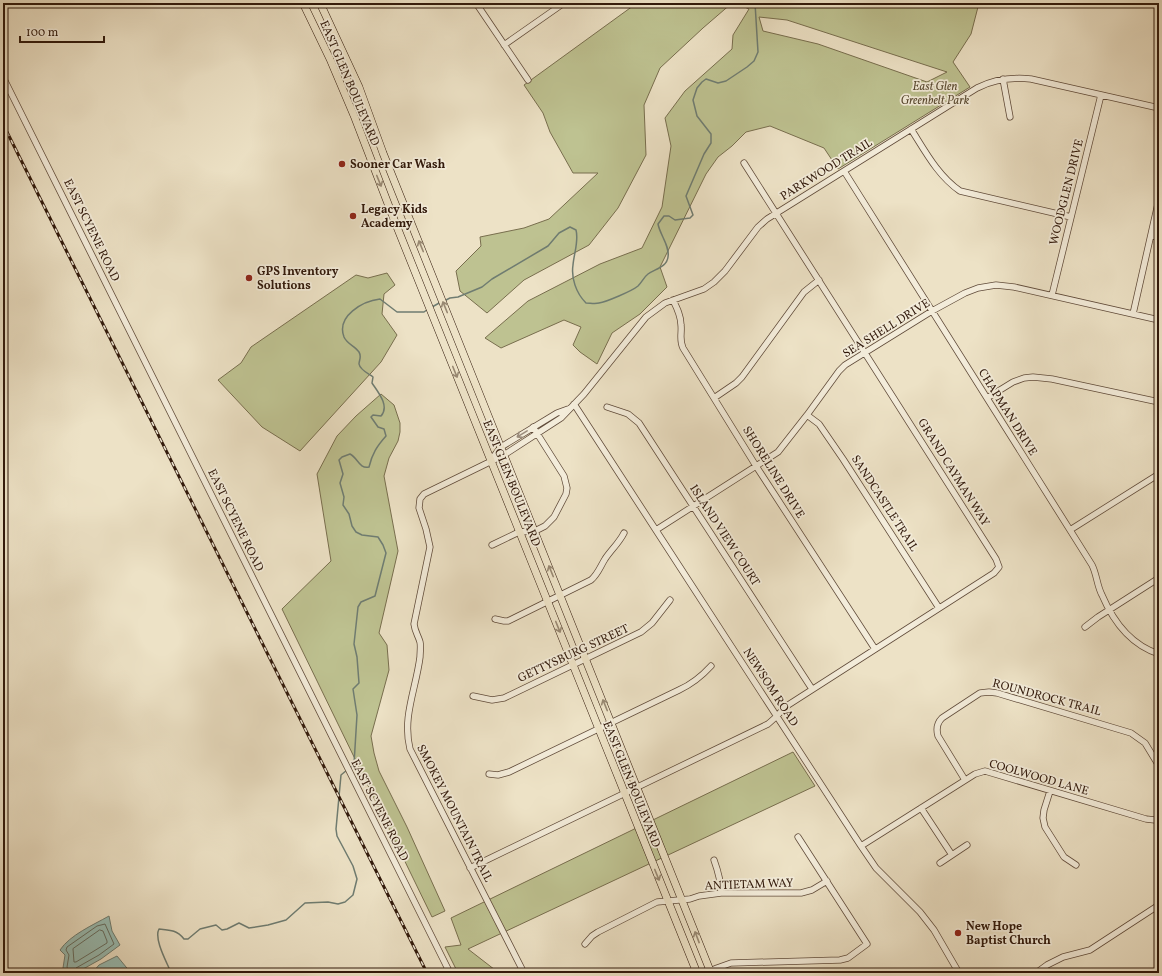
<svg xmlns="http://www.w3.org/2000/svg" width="1162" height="976" viewBox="0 0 1162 976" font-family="Vollkorn,serif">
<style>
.green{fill:#bec291;stroke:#786e4e;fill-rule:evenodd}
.water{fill:#99beb5;stroke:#6f7c71}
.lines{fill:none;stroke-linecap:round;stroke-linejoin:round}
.shore{stroke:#656c60;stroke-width:1}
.stream{stroke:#6f7c71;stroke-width:1.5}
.minor-casing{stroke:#604b3a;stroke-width:7}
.major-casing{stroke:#31190b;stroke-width:8}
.minor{stroke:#f3ecda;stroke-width:5.5}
.major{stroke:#ede2c6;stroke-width:7}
.rail-casing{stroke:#31190b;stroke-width:3}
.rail{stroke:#f3ecda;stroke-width:1.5;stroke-dasharray:4.5;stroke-linecap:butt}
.oneway{stroke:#988872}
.oneway2{stroke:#9c8d7d}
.poi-dot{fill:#8f2418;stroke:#f3ecda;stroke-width:1.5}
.labels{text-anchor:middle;stroke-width:3.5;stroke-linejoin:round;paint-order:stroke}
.street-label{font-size:12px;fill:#31190b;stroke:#f3ecda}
.park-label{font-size:12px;font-style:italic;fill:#5b4c33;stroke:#f3ecda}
.poi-label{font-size:12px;font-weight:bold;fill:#31190b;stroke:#f3ecda;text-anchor:start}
</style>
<rect width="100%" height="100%" fill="#ede2c6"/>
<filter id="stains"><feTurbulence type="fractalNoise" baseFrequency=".005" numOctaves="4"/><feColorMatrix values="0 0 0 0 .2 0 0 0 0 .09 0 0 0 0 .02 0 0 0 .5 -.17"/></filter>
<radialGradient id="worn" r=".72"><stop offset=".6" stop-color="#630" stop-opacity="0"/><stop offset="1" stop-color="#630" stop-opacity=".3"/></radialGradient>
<path class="green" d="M637,3H732L703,28L660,68L644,105L646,155L618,208L589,245L524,280L487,313L460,291L456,271L481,246L480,237L524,228L549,219L598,173H573L550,132L543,113L524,85Z
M736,3H979L971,34L953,62L970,87L838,169L824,148L770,126L746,132L732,146L718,157L706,174L660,267L667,287L640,314L612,333L597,364L580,352L573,345L581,327L564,320L501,348L485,338L528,301L600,264L642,248L662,207L671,146L665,118L685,91L732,49L733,35L749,9ZM759,17L787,20L947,72L927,82L818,44L763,31Z
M387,273L395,285L384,294L382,314L397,335L381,362L300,451L262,427L218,380L241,363L251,347L356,275L368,278Z
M381,394L394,405L400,423V432L398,441L389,458L384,476L398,551L379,633L387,645L389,670L371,736L374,753L379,771L407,827L445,911L432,917L282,609L331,561L317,474L337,436L356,416Z
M793,752L815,786L468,949L499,973H458L445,947L461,945L451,918Z"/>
<path class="water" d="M109,916L112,931L120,945L101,959L76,973H65L63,968L65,955L60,950C70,935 93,925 109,916Z
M117,956L131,973H92L99,965Z"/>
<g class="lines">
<path class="shore" d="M100,930L103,931L107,941V943L76,962H74L73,949Z
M69,973L67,967L69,955L66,950L67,947L97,926L105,924L114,944L99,955L76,968L74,973"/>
<path class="stream" d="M444,301L450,298L458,297L482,287L492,279L548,246L559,233L570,227L576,230C579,241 574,253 573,265C571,278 576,293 586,303C590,303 595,304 599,303C606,302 632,291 638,286C642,282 644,277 648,274C655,269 667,267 668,257C670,246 660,235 658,224L664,216H669L675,220L690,218L693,215L686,196L704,154L711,143V134L697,116L693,100L697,88L702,82L706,79L718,83L726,81L747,67L754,61L758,52L755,3
M432,307L441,302
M350,768L354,764L357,715L353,689L359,683L357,657L354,644L358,607L361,602L375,596L386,553L383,545L378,537L362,535L356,532L352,526L349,514L343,505L344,497L340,483L343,474L339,460L342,457L350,454C358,458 359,469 369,467C372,454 377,446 386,436L384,429L378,427L371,417L373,415L381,416C390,406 378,392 372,383L373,377C369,374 360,370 359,364C359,360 362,357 359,352C355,346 347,344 344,337C336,316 363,301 380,299L397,312H424L428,309
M168,973L169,968C165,959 154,938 159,929C170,930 177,930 184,939H188L200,929L216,925L222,930L227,929L239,923L249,928L268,925L286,920L305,903L328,902L338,904L345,902L353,895L357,879L353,866L337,836L336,829L341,775L347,770"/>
<defs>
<path id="minor" d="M476,3L528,80
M504,45L564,3
M3,77L450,973
M1003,79L1010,117
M911,129C925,151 938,176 960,191L1071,217
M844,171L1092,565C1097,575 1097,586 1102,595C1113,621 1131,645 1159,654
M1151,235L1159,237
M1052,295L1101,95
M673,300C677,308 681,316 681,325C682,333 679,340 683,348L756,466L875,649
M1133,314L1159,199
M714,398L736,383L742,377L804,292L819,280
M987,398L1013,382L1024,378L1033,377L1052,379L1159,402
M574,404L861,846L876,868L920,912L934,930L959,973
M607,407L628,414L639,423L812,689
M807,415L819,424L843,459L939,608
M491,460L501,447L557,413L568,409
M656,530L778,452L807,415L839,371L845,365L932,311L965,293L978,288L996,285L1014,287L1159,320
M1070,530L1159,474
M492,545L519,532L535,531L545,526L554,517L566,494L567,488L564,476L533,427
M495,619L504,621H508L591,580C598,574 600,567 605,559C611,550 619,543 624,533
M1085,627L1098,617L1159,578
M473,696L492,700L504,698L641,632L652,623L670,600
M489,774L498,775L509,772L679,690C692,684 701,677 711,666
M965,780L938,736C936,729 937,723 942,718L980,693L989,692L997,693L1131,733L1145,743L1159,766
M1050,791L1044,810L1043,818L1045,827L1064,857L1076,865
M921,808L952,855
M861,846L975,774L985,771L1146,819L1155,820L1159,818
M714,860C718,871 721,881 721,893
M940,863L967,845
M470,868L768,724L777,716L785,707L994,573L999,567L996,559L744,163
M585,944L592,936L598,932L657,902L690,899L699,896L721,893H801L812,890L827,881
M524,973L410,749C402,717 416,689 420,657C420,653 421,646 420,642C418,635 415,632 414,624L430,547L426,529L419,508L420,499L424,494L504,455L561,418L584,394L646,317L665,303L704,289L714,282L725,271L758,227L767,219L977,88C995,79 1012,77 1031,79L1159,108
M705,973L717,968L731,963L840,960L848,958L867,944L798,837
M1036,973L1047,965L1063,957L1090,950L1159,905"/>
<path id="major" d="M303,3L330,59L355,118L395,222L697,973
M320,3L359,87L383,153L711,973"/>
</defs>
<use href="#minor" class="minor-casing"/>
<use href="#major" class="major-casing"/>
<use href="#minor" class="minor"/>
<use href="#major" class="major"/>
<defs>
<path id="rail" d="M3,124L427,973"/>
</defs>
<use href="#rail" class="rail-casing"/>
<use href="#rail" class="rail"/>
</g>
<defs><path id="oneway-shaft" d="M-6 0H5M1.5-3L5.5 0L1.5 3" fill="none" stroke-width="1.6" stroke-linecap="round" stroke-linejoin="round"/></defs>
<g class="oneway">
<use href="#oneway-shaft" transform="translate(379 181) rotate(68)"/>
<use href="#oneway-shaft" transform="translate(421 246) rotate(-112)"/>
<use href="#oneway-shaft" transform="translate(445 307) rotate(-112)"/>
<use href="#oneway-shaft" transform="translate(455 372) rotate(68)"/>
<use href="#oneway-shaft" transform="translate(551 571) rotate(-112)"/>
<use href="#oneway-shaft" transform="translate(558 627) rotate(68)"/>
<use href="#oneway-shaft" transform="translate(605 705) rotate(-112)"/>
<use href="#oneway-shaft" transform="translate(657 875) rotate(68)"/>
<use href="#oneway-shaft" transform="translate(697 937) rotate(-111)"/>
</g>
<use class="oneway2" href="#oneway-shaft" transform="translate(522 434) rotate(149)"/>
<g class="poi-dot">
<circle cx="342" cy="164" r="4"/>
<circle cx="353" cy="216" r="4"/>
<circle cx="249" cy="278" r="4"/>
<circle cx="958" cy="933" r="4"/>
</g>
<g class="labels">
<g class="street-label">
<text transform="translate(350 83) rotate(67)" y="4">EAST GLEN BOULEVARD</text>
<text transform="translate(826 169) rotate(-32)" y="4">PARKWOOD TRAIL</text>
<text transform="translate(1066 192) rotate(-76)" y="4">WOODGLEN DRIVE</text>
<text transform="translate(92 230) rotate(64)" y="4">EAST SCYENE ROAD</text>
<text transform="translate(886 328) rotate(-32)" y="4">SEA SHELL DRIVE</text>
<text transform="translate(1008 412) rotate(58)" y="4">CHAPMAN DRIVE</text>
<text transform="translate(774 472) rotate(58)" y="4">SHORELINE DRIVE</text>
<text transform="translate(954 472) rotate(58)" y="4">GRAND CAYMAN WAY</text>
<text transform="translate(512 483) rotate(68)" y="4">EAST GLEN BOULEVARD</text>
<text transform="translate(885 503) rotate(57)" y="4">SANDCASTLE TRAIL</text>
<text transform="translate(236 520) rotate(64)" y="4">EAST SCYENE ROAD</text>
<text transform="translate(725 535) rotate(57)" y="4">ISLAND VIEW COURT</text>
<text transform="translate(573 653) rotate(-25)" y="4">GETTYSBURG STREET</text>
<text transform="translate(771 687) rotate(57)" y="4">NEWSOM ROAD</text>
<text transform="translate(1047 697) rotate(15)" y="4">ROUNDROCK TRAIL</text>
<text transform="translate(1039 777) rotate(16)" y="4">COOLWOOD LANE</text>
<text transform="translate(632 784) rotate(68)" y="4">EAST GLEN BOULEVARD</text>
<text transform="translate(380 810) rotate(63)" y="4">EAST SCYENE ROAD</text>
<text transform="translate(455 813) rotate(63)" y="4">SMOKEY MOUNTAIN TRAIL</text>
<text transform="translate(749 884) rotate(-2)" y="4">ANTIETAM WAY</text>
</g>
<g class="park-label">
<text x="935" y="90">East Glen<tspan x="935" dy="14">Greenbelt Park</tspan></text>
</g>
<g class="poi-label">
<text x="350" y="168">Sooner Car Wash</text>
<text x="361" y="213">Legacy Kids<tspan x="361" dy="14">Academy</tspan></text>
<text x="257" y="275">GPS Inventory<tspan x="257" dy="14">Solutions</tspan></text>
<text x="966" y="930">New Hope<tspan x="966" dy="14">Baptist Church</tspan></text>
</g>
</g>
<rect width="1162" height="976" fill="none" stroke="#ede2c6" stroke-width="16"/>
<rect x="4" y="4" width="1154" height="968" fill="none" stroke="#31190b" stroke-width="2"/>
<rect x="8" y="8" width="1146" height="960" fill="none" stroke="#31190b"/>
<path d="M20 36v6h84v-6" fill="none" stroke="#31190b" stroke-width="2"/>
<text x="26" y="36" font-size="12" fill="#31190b" stroke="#f3ecda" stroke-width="3" paint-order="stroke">100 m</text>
<rect width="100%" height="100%" filter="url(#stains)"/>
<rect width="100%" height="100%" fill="url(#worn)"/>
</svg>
